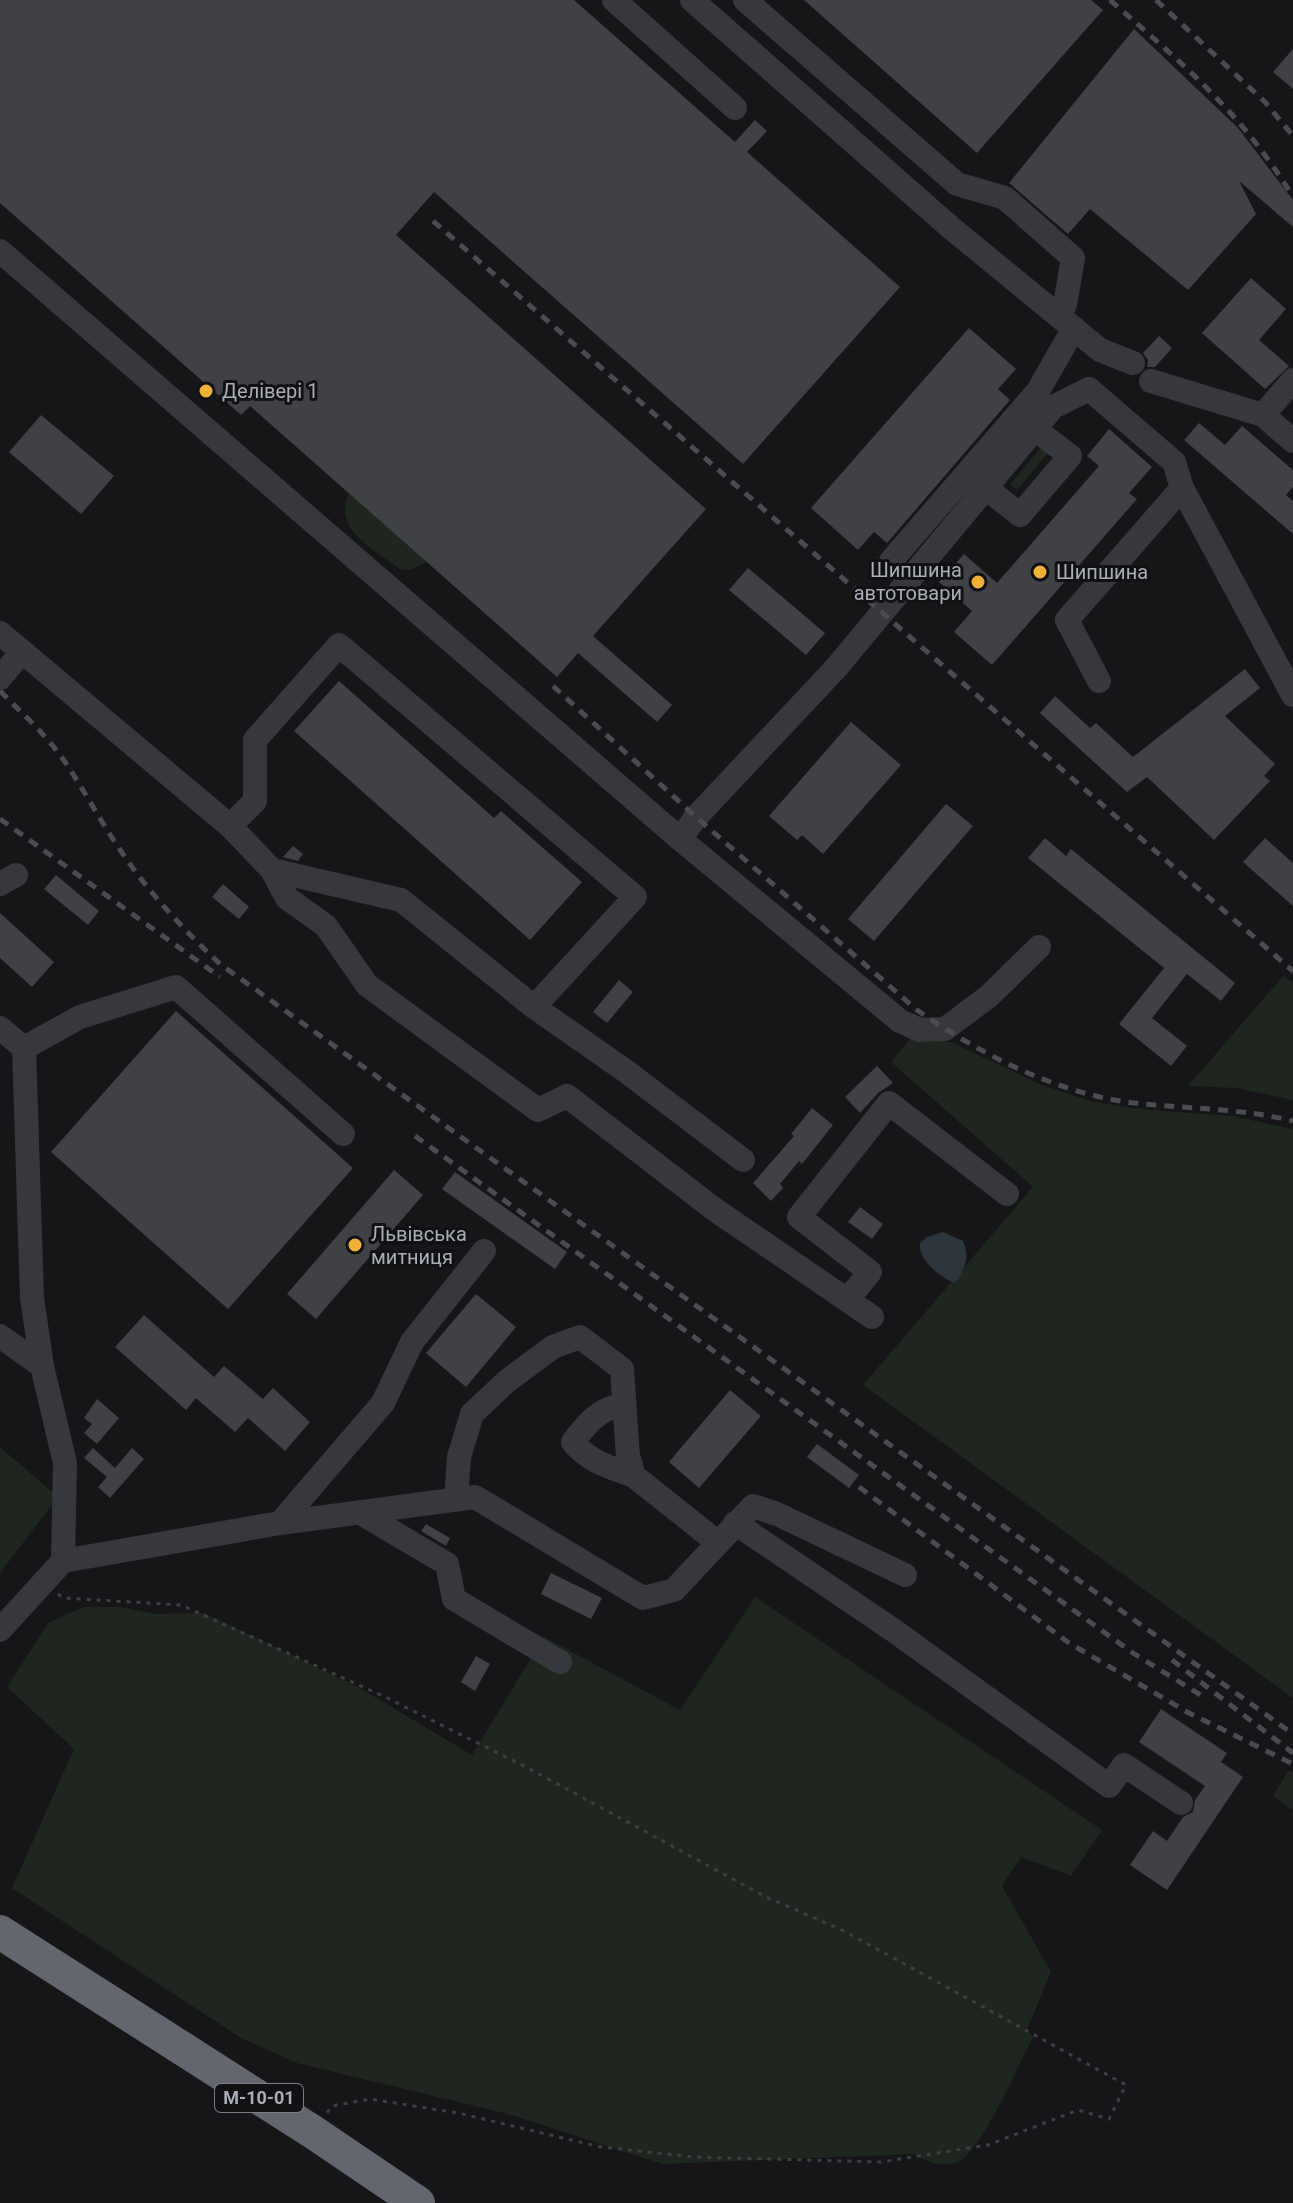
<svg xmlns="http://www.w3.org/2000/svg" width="1293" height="2203" viewBox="0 0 1293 2203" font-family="Roboto,sans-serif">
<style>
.green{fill:#1e261f}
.water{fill:#2c353c}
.building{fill:#404145}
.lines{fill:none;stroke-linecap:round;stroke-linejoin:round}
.path{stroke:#3d3f44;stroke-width:3;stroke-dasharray:4 6;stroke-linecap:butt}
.minor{stroke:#37383d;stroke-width:24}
.highway{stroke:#63666e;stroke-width:34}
.rail{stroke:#4a4c52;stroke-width:5;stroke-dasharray:10 8;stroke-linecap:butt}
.poi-dot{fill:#f2b134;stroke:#111113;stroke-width:3}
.labels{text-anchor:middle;stroke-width:6;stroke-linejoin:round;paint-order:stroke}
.shield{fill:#111113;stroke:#7b7e86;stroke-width:2}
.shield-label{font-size:18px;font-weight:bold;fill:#a8adb8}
.poi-label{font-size:20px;fill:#a8adb8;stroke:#111113;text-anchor:start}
</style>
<rect width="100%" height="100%" fill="#161618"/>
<path class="green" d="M1042,446L1049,452L1017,490L1010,484Z
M349,493L427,562L410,570L400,569C375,550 331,529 349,493Z
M1284,975L1293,983V1100L1236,1088L1188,1086Z
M911,1038L951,1042L1042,1085L1093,1102L1149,1110L1232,1116L1293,1129V1698L863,1385L1033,1187L891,1062Z
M0,1447L58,1497L0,1573Z
M755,1597L1102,1830L1071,1876L1021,1857L1002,1886L1051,1972L1027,2030L1033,2037C1020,2062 982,2149 961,2160C944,2169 929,2163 914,2154L663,2164L508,2114L297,2063L241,2038L12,1888L74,1749L7,1687L49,1622L84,1607H119L156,1614L204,1613L360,1688L472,1755L544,1637L680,1710Z
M1288,1771L1293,1773V1810L1273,1796Z"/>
<path class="water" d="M943,1232L963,1241C970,1257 965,1270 955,1283C939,1277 918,1260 920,1243L927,1237Z"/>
<path class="building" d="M0,0H574L735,142L755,120L767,131L747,152L900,287L743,464L434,192L396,235L706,509L593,636L672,705L657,722L578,653L557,677L250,406L241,415L0,203Z
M804,0H1091L1103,10L977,153Z
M1134,29L1238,128L1293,200V227L1239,181L1256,214L1188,290L1090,209L1068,234L1009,183Z
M1293,49V89L1273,72Z
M1251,278L1286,309L1259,340L1289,366L1265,389L1202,333Z
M969,328L1016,369L998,389L1010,400L887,543L874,532L858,550L811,508Z
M1159,336L1172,348L1155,367H1147L1148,360L1143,353Z
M41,415L114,476L81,514L9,452Z
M1199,423L1225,445L1242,426L1293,470V487L1286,495L1293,501V534L1184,440Z
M1109,429L1152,467L1129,493L1137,499L992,665L954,632L972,611L939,582L964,554L997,583L1099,466L1087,456Z
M748,568L825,633L806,655L729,590Z
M1245,669L1260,688L1225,716L1275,764L1264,776L1270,781L1214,840L1147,777L1127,792L1040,713L1055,696L1090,728L1096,723L1133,757Z
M339,681L494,818L501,811L582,882L530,940L294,731Z
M851,722L901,765L823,854L802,835L797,840L769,816Z
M946,804L973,826L874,941L848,919Z
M1045,838L1066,856L1071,849L1235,983L1221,1001L1187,974L1152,1018L1187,1046L1171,1066L1119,1024L1164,968L1028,858Z
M1265,838L1293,863V906L1243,862Z
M293,846L303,854L298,861L283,857Z
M56,875L99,911L88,925L44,889Z
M223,884L249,907L239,919L212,897Z
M0,913L54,962L32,987L0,958Z
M619,980L633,992L607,1023L593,1012Z
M176,1011L353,1168L228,1309L51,1152Z
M877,1066L893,1083L878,1093L860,1113L845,1097Z
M812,1108L833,1125L802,1164L799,1161L780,1184L783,1188L771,1201L753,1183L794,1136L791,1134Z
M394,1170L423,1195L316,1319L287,1294Z
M455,1172L567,1252L555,1269L442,1189Z
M860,1207L883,1224L872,1239L848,1222Z
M476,1294L516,1327L466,1387L426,1353Z
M144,1315L214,1377L224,1366L263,1399L273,1388L310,1422L285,1451L248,1418L235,1432L196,1398L186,1410L115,1347Z
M730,1390L761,1416L699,1488L669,1462Z
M97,1399L119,1418L97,1444L84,1433L92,1424L84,1418Z
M817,1444L859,1475L849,1488L807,1457Z
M93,1448L115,1468L132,1448L144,1459L110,1498L98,1487L107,1477L84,1458Z
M426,1524L450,1538L446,1546L421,1531Z
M551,1573L602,1598L591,1619L541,1594Z
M476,1656L490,1664L475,1691L461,1682Z
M1161,1709L1227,1753L1221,1762L1243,1777L1167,1890L1130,1865L1153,1831L1167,1841L1183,1817L1193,1812L1195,1800L1205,1786L1139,1742Z"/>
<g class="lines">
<path class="path" d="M58,1594L63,1598L181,1605L381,1695L528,1768L766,1897L844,1931L1126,2085L1109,2119L1078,2110L988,2145L881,2162L694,2157L601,2147L458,2113L370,2099L332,2106L327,2113"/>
<path class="minor" d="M614,0L735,108
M692,0L950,227L1100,350L1133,363
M745,0L957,184L1005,198L1073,258L1065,305L1056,314
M0,251L680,839L900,1021L920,1030L945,1029L989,996L1039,947
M1151,381L1263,415L1293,441
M1089,389L1174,462L1182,488L1293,695
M1263,415L1293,380
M986,488L1020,515L1070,456L1035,429
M891,561L1038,391L1074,328
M0,633L230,826L272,870L401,900L534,1007L635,897L339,645L255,740V801L230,826
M0,678L22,652
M1099,681L1067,620L1182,488
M680,839L696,817L836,668L1053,407L1089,389
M272,870L287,898L326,926L367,985L538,1110L567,1096L714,1209L872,1317
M0,884L16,875
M534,1007L627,1072L743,1160
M0,1028L24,1048L32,1298L42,1366L65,1463L63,1561
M24,1048L80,1017L176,987L343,1134
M848,1299L870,1272L799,1217L889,1103L1007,1194
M0,1336L42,1366
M624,1404C600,1408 587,1423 573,1442C587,1461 612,1468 634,1476
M456,1500L459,1457L472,1414L507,1381L553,1347L580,1337L622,1369L628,1456L634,1476L717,1542
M359,1512L447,1564L454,1599L560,1662
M280,1523L383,1403L412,1342L484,1251
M735,1523L893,1630L1109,1786L1124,1765L1181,1803
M0,1630L63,1561L280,1523L475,1497L643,1598L674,1590L753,1506L777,1514L905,1575"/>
<path class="highway" d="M0,1932L313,2132L418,2203"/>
<path class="rail" d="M1110,0C1183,64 1242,113 1293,197
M1156,0L1265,102L1293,136
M433,221L1293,971
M553,686L696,817L917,1010C980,1054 1057,1094 1135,1103C1188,1109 1241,1108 1293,1121
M0,691C22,713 45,734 63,759C83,788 99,819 119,848C147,891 183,929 220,964L1293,1734
M0,819L220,977
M415,1136L1133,1653L1207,1699
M859,1487L1069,1643L1189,1713L1293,1764
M1172,1660L1293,1753"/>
</g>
<g class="poi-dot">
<circle cx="206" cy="391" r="8"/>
<circle cx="1040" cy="572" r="8"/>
<circle cx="978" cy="582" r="8"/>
<circle cx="355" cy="1245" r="8"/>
</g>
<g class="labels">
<rect class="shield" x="215" y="2084" width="88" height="28" rx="6"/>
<g class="shield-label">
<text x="259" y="2104">М-10-01</text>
</g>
<g class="poi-label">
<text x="222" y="398">Делівері 1</text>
<text x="962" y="577" text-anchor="end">Шипшина<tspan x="962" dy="23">автотовари</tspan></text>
<text x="1056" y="579">Шипшина</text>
<text x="371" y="1241">Львівська<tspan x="371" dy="23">митниця</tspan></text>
</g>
</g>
</svg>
